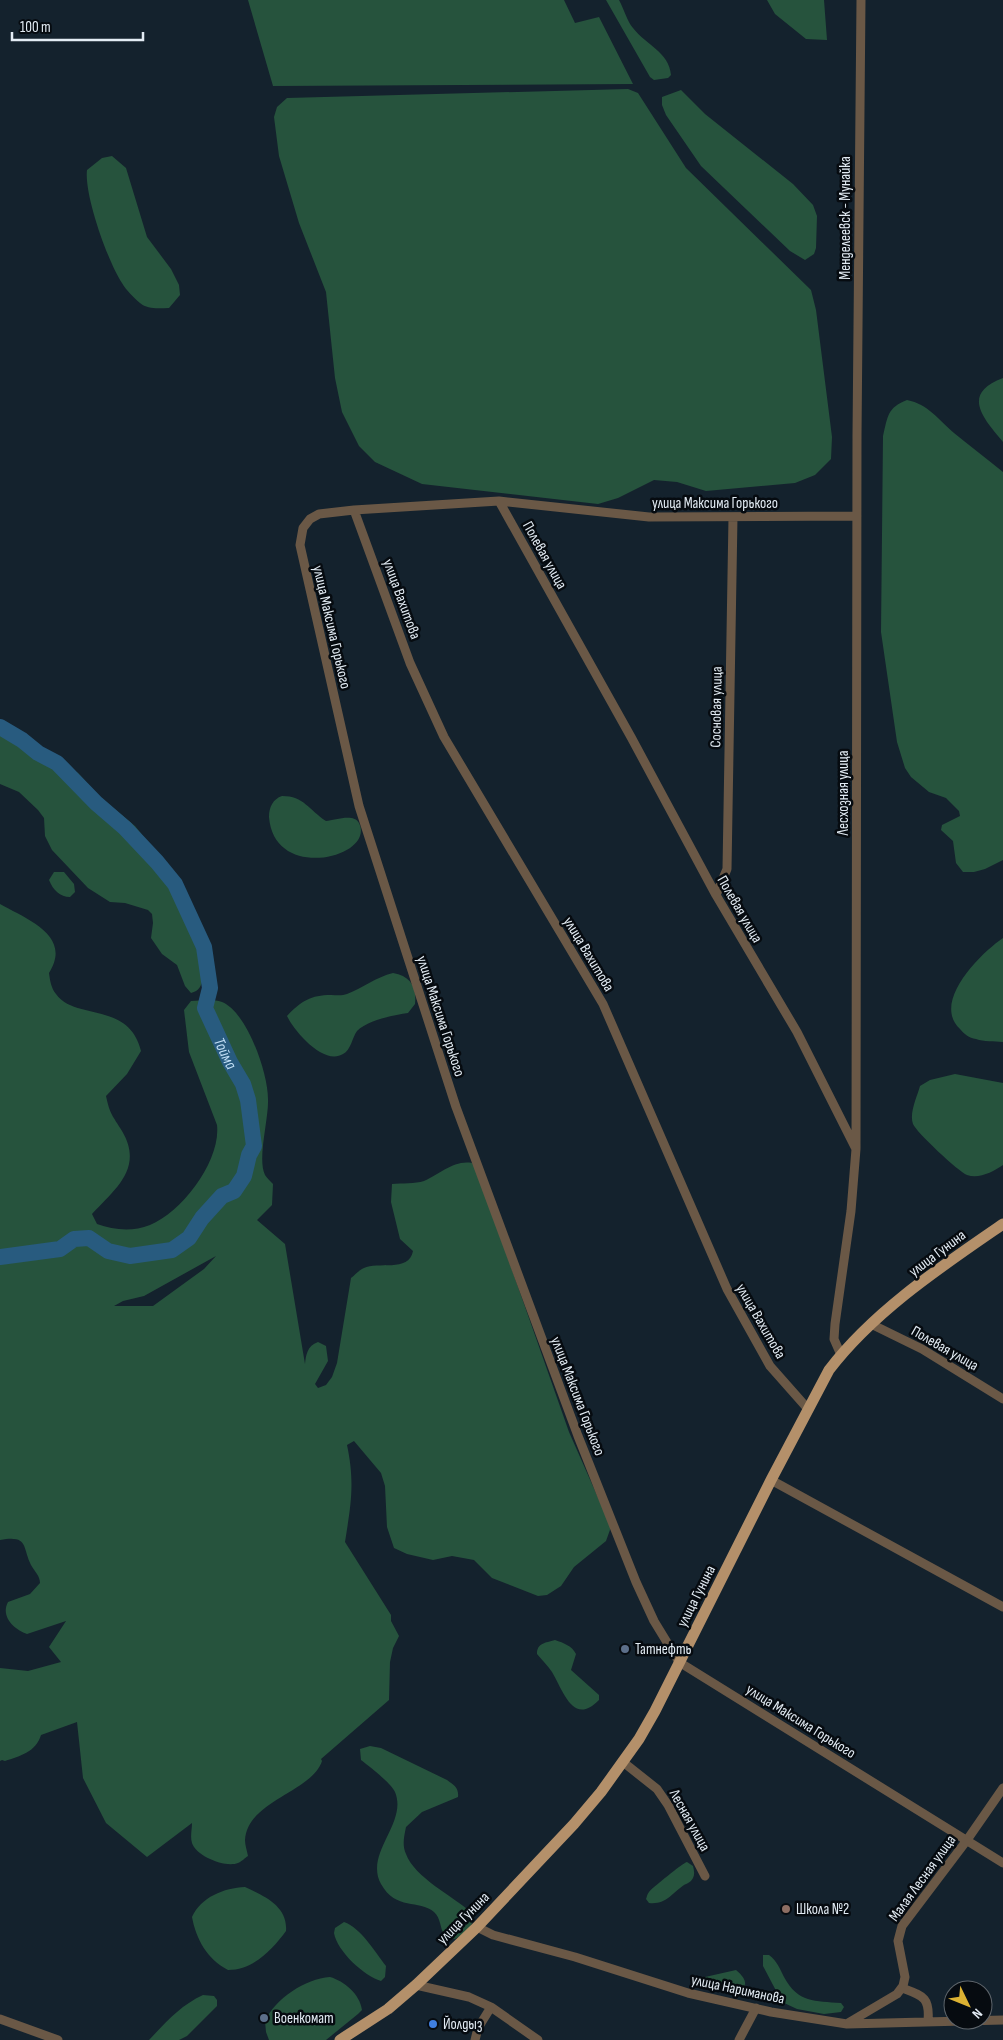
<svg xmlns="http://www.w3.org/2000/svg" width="1003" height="2040" viewBox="0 0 1003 2040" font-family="'Sofia Sans Condensed',sans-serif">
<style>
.green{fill:#26533d;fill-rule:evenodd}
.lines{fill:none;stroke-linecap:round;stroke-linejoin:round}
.river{stroke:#285b7f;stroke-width:16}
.minor{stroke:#6a5846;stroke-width:9}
.major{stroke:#b4906a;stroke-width:11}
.service-dot{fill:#5c6f8a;stroke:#060b10;stroke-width:2}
.education-dot{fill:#8d6e63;stroke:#060b10;stroke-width:2}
.shop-dot{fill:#3f7fe0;stroke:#060b10;stroke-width:2}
.labels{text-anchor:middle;stroke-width:5;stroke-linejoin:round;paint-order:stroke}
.street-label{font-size:15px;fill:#e3ecf4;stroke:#060b10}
.poi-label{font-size:15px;fill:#e3ecf4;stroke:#060b10;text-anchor:start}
.water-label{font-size:16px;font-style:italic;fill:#c2dff6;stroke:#060b10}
</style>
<rect width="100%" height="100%" fill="#14222d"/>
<path class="green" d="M248,0H564L575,23L599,17L633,84L273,86Z
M606,0H619C624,9 627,21 633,28C646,45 669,52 671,75L668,78L654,80L650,77Z
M767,0H824L827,40L806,39L775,14Z
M628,89L638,93L686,168L811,290L816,310L832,437L831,459L815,475L795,483L706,491L677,482L654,480L618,498L598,504L422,484L375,462L359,446L342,412L335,378L326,292L299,223L279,156L274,117L277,107L287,98Z
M681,90L705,114L793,184L813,205L817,216L816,248L814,254L805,260L790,251L701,166L666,115L662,105V97Z
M112,156L126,168L147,237L171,269L179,285L180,295L169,308C160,308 148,310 140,303C134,298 126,290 122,283C108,262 84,195 87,170L102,158Z
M1003,378V442C984,419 960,394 1003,378Z
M907,400C928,404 939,420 954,433C970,446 987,459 1003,472V860L985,869L974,872H963L956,863L953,841L941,830L942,825L960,816L959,811L946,798L929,792L911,777L905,768L897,742L881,632L883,436C888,416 887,408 907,400Z
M0,719L29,744L78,773L99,796L135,826L164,862L179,882L196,919L202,978C202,986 199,991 191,993L185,986L177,965L162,954L151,938L153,923L152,914L148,910L125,903L110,902L88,888L52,850L45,836L44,818L38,810L19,792L0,784Z
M282,796C304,796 309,810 326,821C335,820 354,813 359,823C376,857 274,883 269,817C269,807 273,799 282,796Z
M54,872H64L74,884L75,892L70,897C60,897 53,890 49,880Z
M0,904C26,919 73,935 49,973C50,980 51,988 56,994C75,1021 129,1001 141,1051L127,1074L106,1096C110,1115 113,1116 122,1131C144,1168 115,1189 92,1214L97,1224C114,1230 132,1232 150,1225C182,1212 221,1161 217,1125L189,1052L184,1010L191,1001C201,1001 212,999 222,1002C247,1012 268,1073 268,1099C269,1118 257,1159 265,1175C267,1178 270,1181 273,1184L272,1205L257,1220L285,1244L305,1364C306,1355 307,1346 318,1342L326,1346L328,1361L315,1384L318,1388L326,1385L332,1377L337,1363L351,1278C355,1275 359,1270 364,1268C377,1261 409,1273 413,1251L400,1239L391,1202L392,1184C402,1183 415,1184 424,1181C441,1174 453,1160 472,1163L478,1173L569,1432L611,1527L606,1541L574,1567L561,1586L547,1595L538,1596L492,1578L474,1560L452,1556L433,1560L407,1554L394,1548L387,1527L385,1486L381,1473L354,1441L347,1445C355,1483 351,1504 345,1542L391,1615V1621L399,1636L393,1648L390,1662L389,1700L321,1759L322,1761C312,1792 247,1801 245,1840C245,1845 247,1851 248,1856C245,1858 241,1862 238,1863C225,1868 196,1856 192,1843C190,1837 192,1829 192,1823L147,1857L106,1823L83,1778L77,1722L41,1735C36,1752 20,1756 5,1761L2,1760L0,1761V1668L28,1671L61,1662L49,1647L66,1621L27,1634C15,1630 0,1617 8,1602L30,1594L40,1583C40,1576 35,1572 31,1565C22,1547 29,1535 0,1540ZM216,1256L204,1269L153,1306H114L123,1301L144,1296Z
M1003,938V1042C994,1041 984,1042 976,1039C969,1038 964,1034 960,1029C931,1002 981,953 1003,938Z
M393,973C410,976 417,986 415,1004L408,1013C394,1015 368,1020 357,1031C352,1038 351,1050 343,1054C324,1066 294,1031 287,1016C301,1001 311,995 331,995C336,995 342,996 347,994C363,988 376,977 393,973Z
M955,1074L1003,1083V1165C993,1172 979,1179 967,1175C959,1172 916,1132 913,1124C909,1113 917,1097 920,1086L930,1080Z
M555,1640C564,1643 572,1646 576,1654L571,1670L599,1695V1700C573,1727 563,1690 552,1672C548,1666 542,1660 537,1654C537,1643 545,1643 555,1640Z
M370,1746L381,1748L447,1780C454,1785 459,1788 458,1797L422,1812L406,1827C404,1837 402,1845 406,1854C414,1877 454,1897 472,1913C477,1924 464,1934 455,1939L445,1937C440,1929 441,1918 434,1912C419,1899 396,1911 381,1884C364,1853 408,1823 395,1792C391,1783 370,1767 361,1760L360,1749Z
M687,1862L693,1866C694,1870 695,1874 693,1878C691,1882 688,1883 684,1885C672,1893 666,1905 649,1903L646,1899C647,1897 647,1894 649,1892C651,1889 684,1862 687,1862Z
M245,1887C264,1896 288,1906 286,1931C272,1950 253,1970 228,1970C207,1959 196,1939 192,1917C201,1897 224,1888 245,1887Z
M344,1922C361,1928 375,1952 386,1966L385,1977L381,1981C364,1976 337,1951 334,1933L335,1928Z
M763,1955H769C777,1961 780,1969 784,1977C798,2003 815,2001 841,2003L844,2007L841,2012L824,2014L797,2009L782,2002L763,1966Z
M736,1970C764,1993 720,2000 705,1983V1977Z
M330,1977C344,1981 360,1994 362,2010L358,2014L326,2040H269L266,2032L265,2021C276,1998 305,1979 330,1977Z
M203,1995L214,1996L217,2000V2006L187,2036L179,2040H149C166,2022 181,2005 203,1995Z"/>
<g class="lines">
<path class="river" id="s1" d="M0,727L22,740L38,753L57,763L96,803L125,828L157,862L175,884L204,947L210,988L205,1008L230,1062L243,1084L248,1100L254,1146L249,1155L244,1176L234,1191L222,1196L202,1218L189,1238L172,1250L130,1256L108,1251L89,1238L74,1239L60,1249L0,1257"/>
<path class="minor" d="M499,501L631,737L716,895L797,1032L856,1149L851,1211L835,1324L834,1339L841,1355
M354,510L410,663L444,737L603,1004L727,1289L770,1366L808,1409
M857,516L649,517L499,501L354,510L319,514L310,519L303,528L300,545L359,806L456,1107L578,1436L636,1582L654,1621L679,1662L1003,1863
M716,895L727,869L733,517
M856,1149L857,436L861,0
M871,1324L922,1349L1003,1399
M771,1480L1003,1607
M623,1762L657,1789L668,1805L705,1876
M477,1927L493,1935L575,1957L688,1993L771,2012L847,2024L1003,2020
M416,1985L469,1997L491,2007L538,2040
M902,1988C923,1996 930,1997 928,2021
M0,2019L58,2040
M848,2023L897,1994L903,1986L905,1977L898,1941L902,1926L967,1840L1003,1788
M475,2040L478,2028L491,2007
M739,2040L756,2008"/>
<path class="major" d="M340,2040L388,2009L416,1985L477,1927L574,1824L601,1792L639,1739L655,1711L771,1480L829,1370C874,1311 942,1266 1003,1224"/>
</g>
<g class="service-dot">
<circle cx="625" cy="1649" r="5"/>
<circle cx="264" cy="2018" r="5"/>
</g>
<circle class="education-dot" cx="786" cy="1909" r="5"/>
<circle class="shop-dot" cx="433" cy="2024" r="5"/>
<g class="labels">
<g class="street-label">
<text transform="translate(845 218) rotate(-90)" y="5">Менделеевск - Мунайка</text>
<text x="715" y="508">улица Максима Горького</text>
<text transform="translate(545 555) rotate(61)" y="5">Полевая улица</text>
<text transform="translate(402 599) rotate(70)" y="5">улица Вахитова</text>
<text transform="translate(332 627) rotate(77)" y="5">улица Максима Горького</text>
<text transform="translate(716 707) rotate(-89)" y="5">Сосновая улица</text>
<text transform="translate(843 793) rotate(-90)" y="5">Лесхозная улица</text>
<text transform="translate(740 909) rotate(60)" y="5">Полевая улица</text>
<text transform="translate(589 954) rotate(59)" y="5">улица Вахитова</text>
<text transform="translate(441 1016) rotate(72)" y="5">улица Максима Горького</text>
<text transform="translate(937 1253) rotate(-37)" y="5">улица Гунина</text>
<text transform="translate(761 1321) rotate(60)" y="5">улица Вахитова</text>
<text transform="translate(945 1348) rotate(30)" y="5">Полевая улица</text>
<text transform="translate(578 1396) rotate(69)" y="5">улица Максима Горького</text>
<text transform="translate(696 1596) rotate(-63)" y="5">улица Гунина</text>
<text transform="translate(801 1721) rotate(32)" y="5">улица Максима Горького</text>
<text transform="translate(690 1820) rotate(61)" y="5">Лесная улица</text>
<text transform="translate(922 1878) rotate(-54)" y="5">Малая Лесная улица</text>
<text transform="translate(463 1918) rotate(-45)" y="5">улица Гунина</text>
<text transform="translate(738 1989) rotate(12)" y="5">улица Нариманова</text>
</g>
<g class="poi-label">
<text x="635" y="1654">Татнефть</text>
<text x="796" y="1914">Школа №2</text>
<text x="274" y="2023">Военкомат</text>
<text x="443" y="2029">Йолдыз</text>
</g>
<g class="water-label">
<text dy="6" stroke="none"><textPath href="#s1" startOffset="418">Тойма</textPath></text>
</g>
</g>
<g transform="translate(968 2005) rotate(133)"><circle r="24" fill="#060b10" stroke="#5e656b"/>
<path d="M0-4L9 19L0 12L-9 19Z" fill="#dcb233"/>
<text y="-8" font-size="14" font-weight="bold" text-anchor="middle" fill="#e3ecf4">N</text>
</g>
<path d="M12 32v8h131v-8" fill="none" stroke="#e3ecf4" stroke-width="2.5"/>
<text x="20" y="32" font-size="15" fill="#e3ecf4" stroke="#060b10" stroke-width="4" paint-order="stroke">100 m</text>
</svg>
